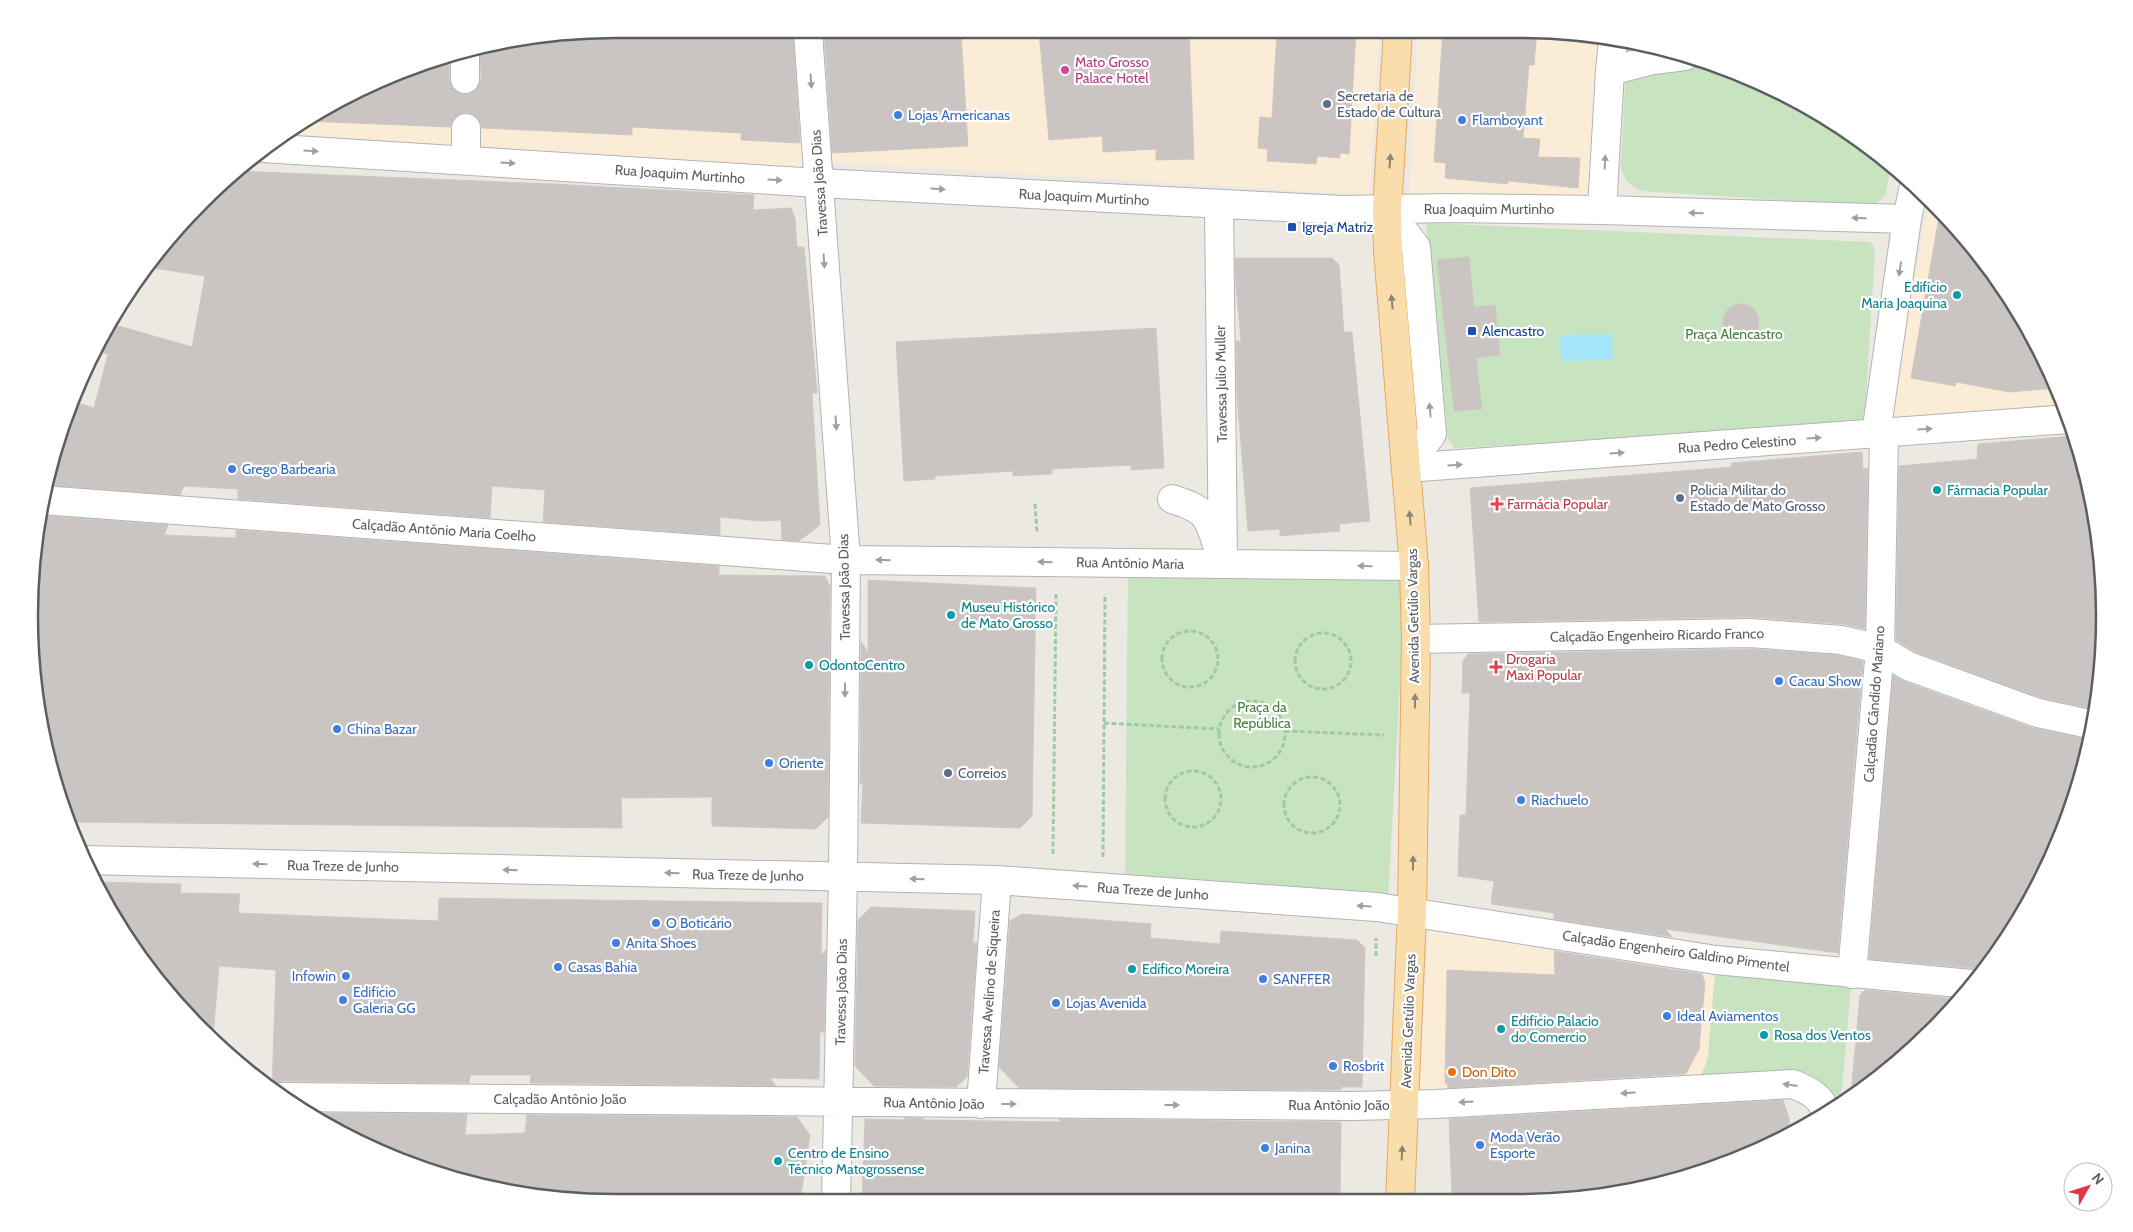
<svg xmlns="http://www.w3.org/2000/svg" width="2133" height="1232" viewBox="0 0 2133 1232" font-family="Cabin,sans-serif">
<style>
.commercial{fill:#fbecd8}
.green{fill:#c7e3c0}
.water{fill:#a5e5f9}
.building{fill:#cac5c2;stroke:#d1c9c1}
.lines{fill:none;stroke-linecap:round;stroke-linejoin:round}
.minor-tunnel{stroke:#c8c6c2;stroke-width:28;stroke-dasharray:28 14;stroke-linecap:butt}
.minor-casing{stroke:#b0b4b7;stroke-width:30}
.major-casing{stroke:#e8a860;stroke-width:30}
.path{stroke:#9ecba1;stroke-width:3;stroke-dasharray:5 2.5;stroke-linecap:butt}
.minor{stroke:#fff;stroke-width:28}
.major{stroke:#f9ddaa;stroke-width:28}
.oneway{fill:#9d9fa1}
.oneway2{fill:#8a8578}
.hotel-dot{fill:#d1479c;stroke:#fff;stroke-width:2}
.service-dot{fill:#5c6f8a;stroke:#fff;stroke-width:2}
.shop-dot{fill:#3f7fe0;stroke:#fff;stroke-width:2}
.transit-dot{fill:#1a4fb4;stroke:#fff;stroke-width:2}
.culture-dot{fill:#0f9aa8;stroke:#fff;stroke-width:2}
.health-dot{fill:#e0444e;stroke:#fff;stroke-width:2}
.food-dot{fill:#e8710a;stroke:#fff;stroke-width:2}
.labels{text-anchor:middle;stroke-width:4.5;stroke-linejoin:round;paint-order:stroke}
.hotel-label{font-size:14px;fill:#b23c85;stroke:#fff;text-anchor:start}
.service-label{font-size:14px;fill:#4e5e75;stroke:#fff;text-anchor:start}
.shop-label{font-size:14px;fill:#366cbe;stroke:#fff;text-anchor:start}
.street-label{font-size:14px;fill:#5b5f62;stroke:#fff}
.transit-label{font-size:14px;fill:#164399;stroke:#fff;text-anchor:start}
.culture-label{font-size:14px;fill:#0d838f;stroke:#fff;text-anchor:start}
.park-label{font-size:14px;fill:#44823a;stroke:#fff}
.health-label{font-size:14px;fill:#be3a42;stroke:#fff;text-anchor:start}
.food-label{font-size:14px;fill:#c56008;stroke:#fff;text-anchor:start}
.rim{fill:none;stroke:#5b5f62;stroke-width:2.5}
</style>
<rect width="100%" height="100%" fill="#ece8e2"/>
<path class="commercial" d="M1556,30L1605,40L1594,202H1409L1418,31Z
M1379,31L1370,195L830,162L821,33Z
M804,33L813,172L268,144L356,89L428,60L539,34Z
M1930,199L2005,290L2059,391L2065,411L1886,425Z
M1429,924L1715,973L1708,1056L1702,1074L1697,1082L1417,1099Z"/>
<path class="green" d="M1627,44L1706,60L1843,128L1891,167L1885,196L1873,206L1642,191C1629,186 1625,180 1621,167Z
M1426,223L1870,242L1875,249L1865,414L1858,426L1454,448L1448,439Z
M1128,571L1406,575L1388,897L1125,877Z
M1715,973L1852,974L1841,1101L1826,1113L1818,1098L1697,1081L1706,1065L1708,1056Z"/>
<path class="water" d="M1612,334L1613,360L1561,361L1560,335Z"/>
<path class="building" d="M1443,30H1537L1534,65H1529L1523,138L1540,139L1538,157L1580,158L1578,188L1508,181V184L1445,178L1446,163L1434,162Z
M1189,31L1194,159L1156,160V149L1103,152L1102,136L1049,140L1039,32Z
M1277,31H1356L1349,154L1340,153V158L1317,156L1316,164L1267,161L1268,149L1258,148L1260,117L1272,118Z
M961,32L968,146L832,153L824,33Z
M793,33L800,143L741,140V133L632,127V135L482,128L479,120L473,114L466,112L458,115L453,120L451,127L305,121L356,89L428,60L449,55V79L452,87L458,93L465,95L472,93L478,87L481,79L480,48L539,34Z
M235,171L553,184L754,195L753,210L791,208L795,218L797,247H804L806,267L817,393H812L820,525L799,541L782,540L781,520L760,521L720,517V535L543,522L545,490L492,486L490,518L238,499V489L184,486L180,495L45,485L49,464L63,426L72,427L78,403L94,408L108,354L93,350L108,323L192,347L205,276L147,267L201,201Z
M1940,211L2005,290L2058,388L2009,392L1956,382L1955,386L1911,378Z
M1469,257L1474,307L1495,305L1500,355L1476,358L1482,409L1454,411L1437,260Z
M1235,258H1332L1339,265L1344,332H1352L1370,521L1339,524L1340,531L1280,536V529L1248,531L1237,396L1236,341H1241L1236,287Z
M1723 322a18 18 0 1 1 36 0a18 18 0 1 1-36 0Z
M1156,328L1164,468L1131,470V465L1052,469V474L1013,476V471L935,476V479L904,481L896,342Z
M2073,436L2093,501L2104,616L2095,709L2042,698L1915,652L1896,640L1899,466L1977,459L1978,444Z
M1862,452L1863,469L1868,468L1865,629L1842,624L1750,617L1479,622L1470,488L1732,467L1731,463Z
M39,515L168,525L164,535L236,538V530L719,566V575L825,576L830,586L828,817L816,829L712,826V797L621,798L622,828L68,822L40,731L30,654L34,540Z
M868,580L1036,588L1032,816L1020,828L861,823L863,781L860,785L861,641L868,653Z
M1750,649L1839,655L1863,661L1838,953L1665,929L1672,937L1554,919V913L1491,904L1494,881L1458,876L1460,815H1466L1470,693H1462L1463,661L1468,654Z
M1893,675L1903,681L2033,728L2090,740L2060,840L2005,942L1981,972L1972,968L1869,959Z
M94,882L181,884L180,893L240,894L238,913L438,921L439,898L822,903L821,955L826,950L824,1033L820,1030L819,1079L770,1078L776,1086L530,1083L531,1075H470L469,1083L282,1081L272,1086L276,970L219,966L213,1037L174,1003L108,910Z
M871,907L975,911L973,944L977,942L967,1077L956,1087L874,1086L855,1066L858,920Z
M1022,914L1151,924L1150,938L1220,944L1221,931L1357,940L1365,948L1362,1087H1341V1090L1019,1088L999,1067L1010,921Z
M1554,951L1702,974L1705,983L1699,1049L1686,1074L1448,1088L1447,1083H1445L1447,970L1555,975Z
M1865,990L1959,999L1932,1032L1851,1093L1860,995Z
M1783,1100L1789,1118V1134L1705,1172L1556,1202H1458V1197H1452L1449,1119Z
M307,1113L467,1114L465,1135L525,1133L527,1115L797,1117L810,1135L800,1202H577L428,1172Z
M904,1118H924L922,1120L1062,1122L1058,1119L1341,1122L1340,1202H862L865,1119L906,1120Z"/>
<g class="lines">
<path class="minor-tunnel" d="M465,79L466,128"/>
<defs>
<path id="minor" d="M808,33L846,560L843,877L836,1202
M1610,71L1653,60L1685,56
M465,79V51
M263,148L819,183L1341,210L1447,208L1602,210L1907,219
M466,160V128
M1219,204L1223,564
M1387,209L1416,247L1432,434L1406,468
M1602,210L1610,71L1613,41
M1876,434L1907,219L1914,186
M1406,468L2068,419
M1172,499C1206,510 1208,515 1218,548
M42,500L846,560L1414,566
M1416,639L1750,633L1841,640L1880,649L1908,666L2038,713L2094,725
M83,860L997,880L1377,907L1716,960L1971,984
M1852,974L1880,649L1884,433
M282,1097L1352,1106L1436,1104L1793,1084C1807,1090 1822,1096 1826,1113
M981,1104L997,880"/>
<path id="major" d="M1398,31L1387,209L1388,251L1414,566L1416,639L1412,912L1400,1202"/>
</defs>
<use href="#minor" class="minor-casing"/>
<use href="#major" class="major-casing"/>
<path class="path" d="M1035,504L1037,532
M1162 659a28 28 0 1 1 56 0a28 28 0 1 1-56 0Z
M1295 661a28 28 0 1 1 56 0a28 28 0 1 1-56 0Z
M1219 734a33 33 0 1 1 66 0a33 33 0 1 1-66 0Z
M1104,723L1219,729
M1285,731L1384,735
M1165 799a28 28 0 1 1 56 0a28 28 0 1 1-56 0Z
M1284 805a28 28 0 1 1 56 0a28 28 0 1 1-56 0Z
M1053,854L1056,593
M1103,857L1105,594
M1376,956V938"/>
<use href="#minor" class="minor"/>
<use href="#major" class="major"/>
</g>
<defs><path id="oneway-solid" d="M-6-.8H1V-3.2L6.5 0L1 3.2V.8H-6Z" transform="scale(1.25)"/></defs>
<g class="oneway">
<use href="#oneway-solid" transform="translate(811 81) rotate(86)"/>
<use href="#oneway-solid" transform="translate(311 151) rotate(4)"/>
<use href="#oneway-solid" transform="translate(1605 162) rotate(-87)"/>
<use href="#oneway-solid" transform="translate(508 163) rotate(4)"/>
<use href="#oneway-solid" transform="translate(775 180) rotate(4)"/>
<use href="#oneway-solid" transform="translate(938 189) rotate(3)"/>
<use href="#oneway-solid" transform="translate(1696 213) rotate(-179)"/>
<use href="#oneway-solid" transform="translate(1859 218) rotate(-178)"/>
<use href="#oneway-solid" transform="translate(824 261) rotate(86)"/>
<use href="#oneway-solid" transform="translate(1900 269) rotate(98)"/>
<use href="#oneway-solid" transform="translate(1430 410) rotate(-95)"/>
<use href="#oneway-solid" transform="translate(836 423) rotate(86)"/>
<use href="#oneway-solid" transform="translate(1925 429) rotate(-4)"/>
<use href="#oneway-solid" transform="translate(1814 438) rotate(-4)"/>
<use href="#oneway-solid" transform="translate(1617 453) rotate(-4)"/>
<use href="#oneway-solid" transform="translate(1455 465) rotate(-3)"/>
<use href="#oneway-solid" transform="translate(883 560) rotate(-179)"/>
<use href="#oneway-solid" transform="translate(1045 562) rotate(-179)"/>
<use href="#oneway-solid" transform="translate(1365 566) rotate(-179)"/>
<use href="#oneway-solid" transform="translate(845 690) rotate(90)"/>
<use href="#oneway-solid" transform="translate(260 864) rotate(-179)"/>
<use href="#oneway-solid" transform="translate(510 870) rotate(-179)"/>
<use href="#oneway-solid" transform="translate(672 873) rotate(-179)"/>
<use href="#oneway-solid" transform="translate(917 879) rotate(-179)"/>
<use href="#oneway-solid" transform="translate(1080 886) rotate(-176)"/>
<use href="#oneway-solid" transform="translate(1364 906) rotate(-176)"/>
<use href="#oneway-solid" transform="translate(1790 1085) rotate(-172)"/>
<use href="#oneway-solid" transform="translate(1628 1093) rotate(177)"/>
<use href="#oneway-solid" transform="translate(1466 1102) rotate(176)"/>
<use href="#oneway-solid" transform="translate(1009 1104)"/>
<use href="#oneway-solid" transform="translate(1172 1105)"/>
</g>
<g class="oneway2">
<use href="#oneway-solid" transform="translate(1390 161) rotate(-86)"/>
<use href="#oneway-solid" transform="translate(1392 302) rotate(-95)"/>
<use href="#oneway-solid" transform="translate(1410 518) rotate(-95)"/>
<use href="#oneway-solid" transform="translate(1415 701) rotate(-89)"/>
<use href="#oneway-solid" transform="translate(1413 863) rotate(-89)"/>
<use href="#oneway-solid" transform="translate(1402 1153) rotate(-87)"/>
</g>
<circle class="hotel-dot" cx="1065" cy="70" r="5"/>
<g class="service-dot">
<circle cx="1327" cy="104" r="5"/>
<circle cx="1680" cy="498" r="5"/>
<circle cx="948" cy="773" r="5"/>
</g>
<g class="shop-dot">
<circle cx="898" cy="115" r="5"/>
<circle cx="1462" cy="120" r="5"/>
<circle cx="232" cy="469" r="5"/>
<circle cx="1779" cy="681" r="5"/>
<circle cx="337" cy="729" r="5"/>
<circle cx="769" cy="763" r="5"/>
<circle cx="1521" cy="800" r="5"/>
<circle cx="656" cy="923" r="5"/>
<circle cx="616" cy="943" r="5"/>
<circle cx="558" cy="967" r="5"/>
<circle cx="346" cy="976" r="5"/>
<circle cx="1263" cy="979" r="5"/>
<circle cx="343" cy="1000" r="5"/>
<circle cx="1056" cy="1003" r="5"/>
<circle cx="1667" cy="1016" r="5"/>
<circle cx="1333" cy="1066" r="5"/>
<circle cx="1480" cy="1145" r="5"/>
<circle cx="1265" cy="1148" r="5"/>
</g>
<g class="transit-dot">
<rect x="1287" y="222" width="10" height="10" rx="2.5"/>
<rect x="1467" y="326" width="10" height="10" rx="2.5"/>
</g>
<g class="culture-dot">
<circle cx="1957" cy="295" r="5"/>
<circle cx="1937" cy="490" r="5"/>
<circle cx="951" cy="615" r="5"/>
<circle cx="809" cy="665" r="5"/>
<circle cx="1132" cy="969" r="5"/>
<circle cx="1501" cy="1029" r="5"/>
<circle cx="1764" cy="1035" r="5"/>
<circle cx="778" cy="1161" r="5"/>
</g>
<g class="health-dot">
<path d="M1494.5 496.5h5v5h5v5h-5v5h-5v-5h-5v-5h5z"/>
<path d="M1493.5 659.5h5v5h5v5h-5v5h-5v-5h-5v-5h5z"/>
</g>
<circle class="food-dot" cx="1452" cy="1072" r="5"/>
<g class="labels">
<g class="hotel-label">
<text x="1075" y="67">Mato Grosso<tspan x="1075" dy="16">Palace Hotel</tspan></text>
</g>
<g class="service-label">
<text x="1337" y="101">Secretaria de<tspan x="1337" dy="16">Estado de Cultura</tspan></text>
<text x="1690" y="495">Policia Militar do<tspan x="1690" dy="16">Estado de Mato Grosso</tspan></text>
<text x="958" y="778">Correios</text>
</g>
<g class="shop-label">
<text x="908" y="120">Lojas Americanas</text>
<text x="1472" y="125">Flamboyant</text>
<text x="242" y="474">Grego Barbearia</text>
<text x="1789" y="686">Cacau Show</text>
<text x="347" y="734">China Bazar</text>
<text x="779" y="768">Oriente</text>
<text x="1531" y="805">Riachuelo</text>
<text x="666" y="928">O Boticário</text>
<text x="626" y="948">Anita Shoes</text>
<text x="568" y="972">Casas Bahia</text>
<text x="336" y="981" text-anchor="end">Infowin</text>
<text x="1273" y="984">SANFFER</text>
<text x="353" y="997">Edifício<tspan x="353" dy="16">Galeria GG</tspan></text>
<text x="1066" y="1008">Lojas Avenida</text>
<text x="1677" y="1021">Ideal Aviamentos</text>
<text x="1343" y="1071">Rosbrit</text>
<text x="1490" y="1142">Moda Verão<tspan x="1490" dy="16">Esporte</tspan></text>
<text x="1275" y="1153">Janina</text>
</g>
<g class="street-label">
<text transform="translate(680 174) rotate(4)" y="5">Rua Joaquim Murtinho</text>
<text transform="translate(819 183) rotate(-94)" y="5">Travessa João Dias</text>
<text transform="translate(1084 197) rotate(3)" y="5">Rua Joaquim Murtinho</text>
<text x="1489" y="214">Rua Joaquim Murtinho</text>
<text transform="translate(1221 384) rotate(-91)" y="5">Travessa Julio Muller</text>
<text transform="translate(1737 444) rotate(-4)" y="5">Rua Pedro Celestino</text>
<text transform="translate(444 530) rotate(4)" y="5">Calçadão Antônio Maria Coelho</text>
<text transform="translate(1130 563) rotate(1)" y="5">Rua Antônio Maria</text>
<text transform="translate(844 587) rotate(-91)" y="5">Travessa João Dias</text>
<text transform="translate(1413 616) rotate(-91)" y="5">Avenida Getúlio Vargas</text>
<text transform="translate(1657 635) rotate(-1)" y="5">Calçadão Engenheiro Ricardo Franco</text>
<text transform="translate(1874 704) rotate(-86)" y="5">Calçadão Cândido Mariano</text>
<text transform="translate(343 866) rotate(1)" y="5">Rua Treze de Junho</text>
<text transform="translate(748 875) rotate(1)" y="5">Rua Treze de Junho</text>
<text transform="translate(1153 891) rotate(4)" y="5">Rua Treze de Junho</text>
<text transform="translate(1676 951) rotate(8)" y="5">Calçadão Engenheiro Galdino Pimentel</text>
<text transform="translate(841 992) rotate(-89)" y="5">Travessa João Dias</text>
<text transform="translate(989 992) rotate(-86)" y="5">Travessa Avelino de Siqueira</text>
<text transform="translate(1408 1021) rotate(-88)" y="5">Avenida Getúlio Vargas</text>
<text x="560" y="1104">Calçadão Antônio João</text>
<text transform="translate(934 1103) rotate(1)" y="5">Rua Antônio João</text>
<text x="1339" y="1110">Rua Antônio João</text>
</g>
<g class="transit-label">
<text x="1302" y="232">Igreja Matriz</text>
<text x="1482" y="336">Alencastro</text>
</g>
<g class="culture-label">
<text x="1947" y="292" text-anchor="end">Edifício<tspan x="1947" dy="16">Maria Joaquina</tspan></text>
<text x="1947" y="495">Fármacia Popular</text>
<text x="961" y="612">Museu Histórico<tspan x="961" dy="16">de Mato Grosso</tspan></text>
<text x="819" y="670">OdontoCentro</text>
<text x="1142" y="974">Edífico Moreira</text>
<text x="1511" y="1026">Edifício Palacio<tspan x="1511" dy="16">do Comercio</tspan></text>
<text x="1774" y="1040">Rosa dos Ventos</text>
<text x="788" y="1158">Centro de Ensino<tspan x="788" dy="16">Técnico Matogrossense</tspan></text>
</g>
<g class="park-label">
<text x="1734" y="339">Praça Alencastro</text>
<text x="1262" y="712">Praça da<tspan x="1262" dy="16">República</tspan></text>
</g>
<g class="health-label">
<text x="1507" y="509">Farmácia Popular</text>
<text x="1506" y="664">Drogaria<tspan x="1506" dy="16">Maxi Popular</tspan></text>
</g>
<g class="food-label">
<text x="1462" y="1077">Don Dito</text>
</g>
</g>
<path d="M0 0H2133V1232H0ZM616 38H1518A578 578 0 0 1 2096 616V616A578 578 0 0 1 1518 1194H616A578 578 0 0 1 38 616V616A578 578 0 0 1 616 38Z" fill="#fff" fill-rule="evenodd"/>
<path class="rim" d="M616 38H1518A578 578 0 0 1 2096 616V616A578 578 0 0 1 1518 1194H616A578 578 0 0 1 38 616V616A578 578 0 0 1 616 38Z"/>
<g transform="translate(2088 1187) rotate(51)"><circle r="24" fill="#ffffff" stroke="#bdbfc0"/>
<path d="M0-4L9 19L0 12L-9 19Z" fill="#dd374a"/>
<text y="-8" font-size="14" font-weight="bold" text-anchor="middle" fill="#5b5f62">N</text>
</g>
</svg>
